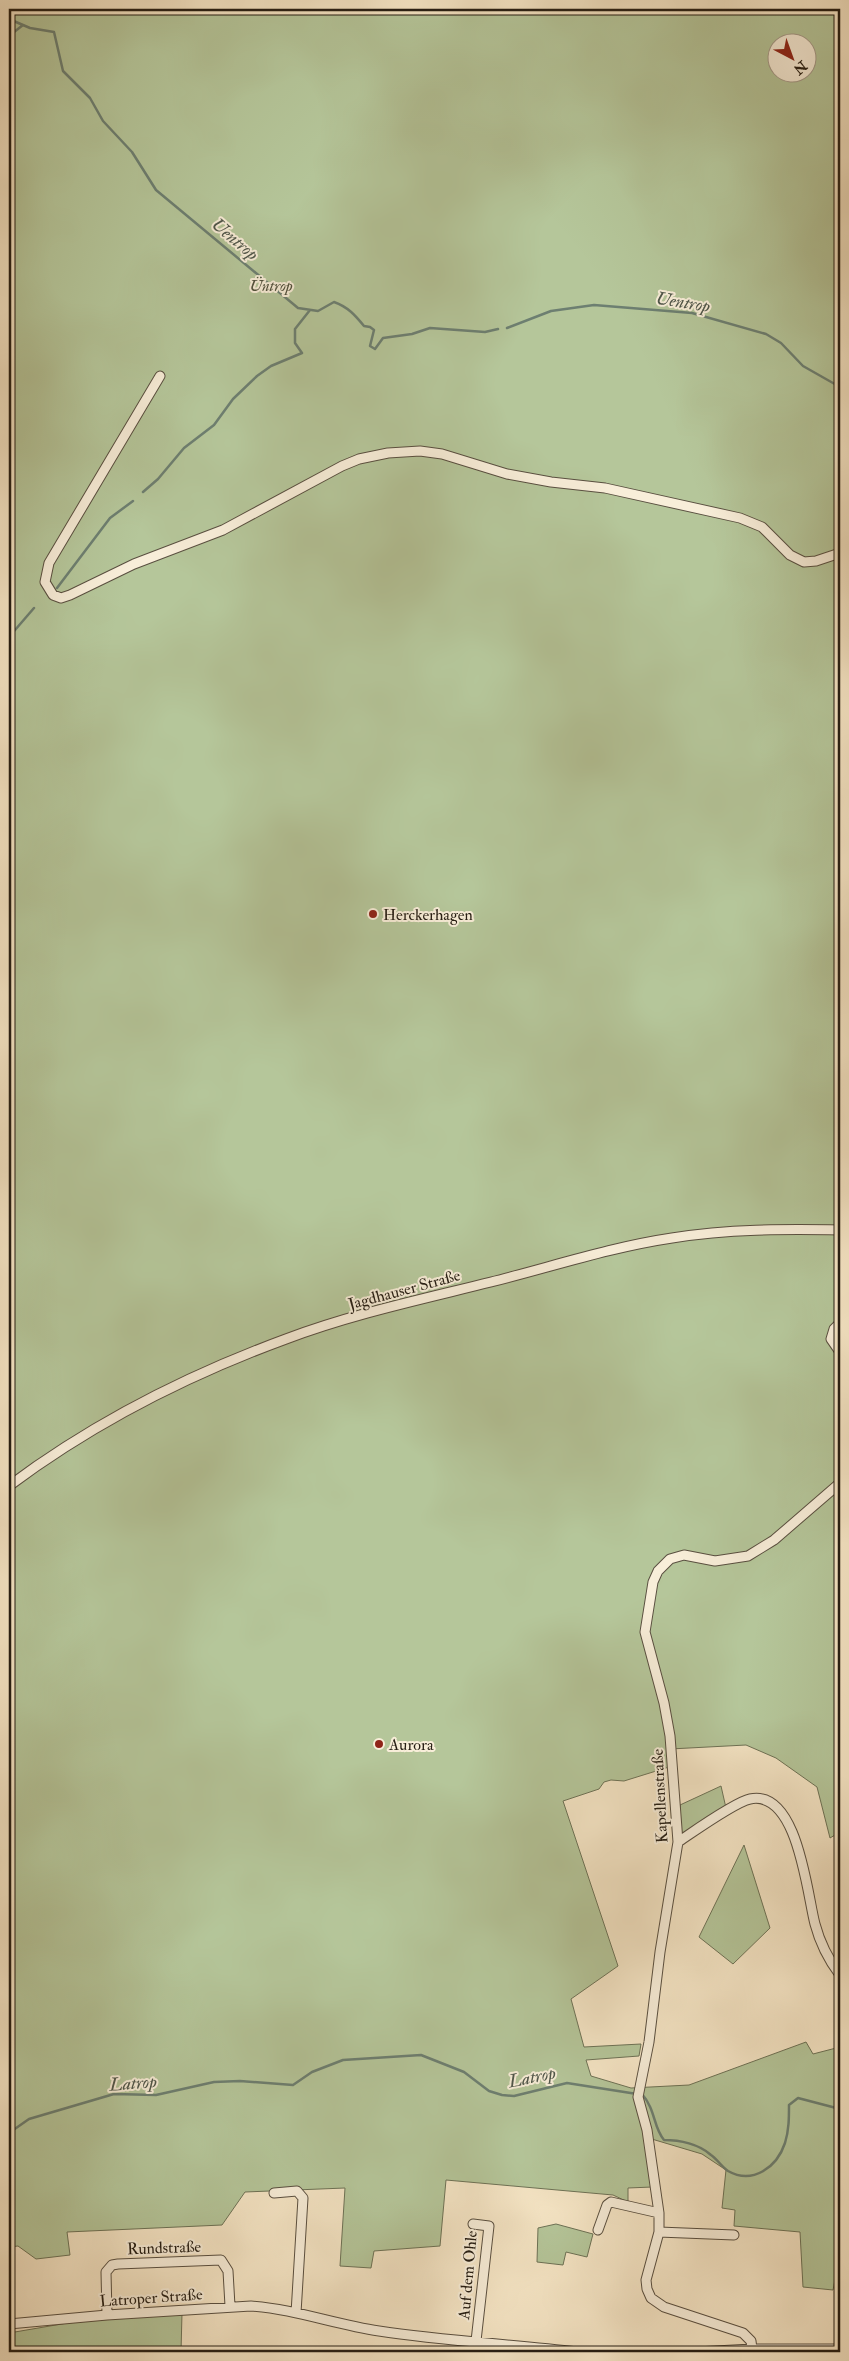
<svg xmlns="http://www.w3.org/2000/svg" width="849" height="2361" viewBox="0 0 849 2361" font-family="'IM FELL Double Pica',serif">
<style>
.green{fill:#b5c69a;stroke:#6d7256;fill-rule:evenodd}
.lines{fill:none;stroke-linecap:round;stroke-linejoin:round}
.stream{stroke:#6d7f71;stroke-width:2.5}
.street-casing{stroke:#594f40;stroke-width:11}
.street{stroke:#f8eed9;stroke-width:9}
.poi-dot{fill:#8f2418;stroke:#f8eed9;stroke-width:2}
.labels{text-anchor:middle;stroke-width:4;stroke-linejoin:round;paint-order:stroke}
.park-label{font-size:16px;font-style:italic;fill:#50503c;stroke:#f8eed9}
.poi-label{font-size:16px;fill:#251d13;stroke:#f8eed9;text-anchor:start}
.street-label{font-size:16px;fill:#251d13;stroke:#f8eed9}
.water-label{font-size:18px;font-style:italic;fill:#4f564a;stroke:#f8eed9}
</style>
<rect width="100%" height="100%" fill="#f5e5c5"/>
<filter id="stains"><feTurbulence type="fractalNoise" baseFrequency=".004" numOctaves="4"/><feColorMatrix values="0 0 0 0 .2 0 0 0 0 .09 0 0 0 0 .02 0 0 0 .5 -.17"/></filter>
<radialGradient id="worn" r=".72"><stop offset=".6" stop-color="#630" stop-opacity="0"/><stop offset="1" stop-color="#630" stop-opacity=".3"/></radialGradient>
<path class="green" d="M9,9H840V1832L830,1838L817,1787L776,1758L746,1745L670,1749L669,1767L624,1781L611,1780L604,1782L599,1789L563,1801L618,1966L571,1999L584,2047L641,2044L639,2056L586,2060L591,2076L631,2088L689,2085L806,2042L813,2054L840,2047V2264H838L833,2290L803,2287L800,2232L734,2226L735,2210L722,2208L726,2170L702,2154L645,2137L652,2187L628,2188V2202L613,2195L446,2180L440,2246L374,2251L371,2268L340,2266L345,2188L245,2192L222,2225L67,2232L70,2255L36,2259L18,2246L9,2247ZM776,42H806V72H776Z
M721,1786L726,1808L681,1835L680,1805Z
M744,1845L770,1928L733,1964L699,1937Z
M556,2224L593,2234L587,2257L566,2252L563,2265L537,2262L538,2228Z
M182,2313L181,2352H9V2333L85,2320Z"/>
<g class="lines">
<path class="stream" d="M9,19L30,28L54,32L63,71L90,98L103,121L132,152L156,190L298,308L318,311L334,302C348,307 355,315 364,326L370,327L374,330L370,346L375,349L383,338L412,334L430,328L485,332L498,329
M9,36L23,25
M507,328L551,311L594,305L692,313L766,334L781,343L803,366L840,387
M143,492L158,479L184,448L214,425L233,399L257,376L271,366L302,353L295,343V329L310,310
M57,588L110,518L133,501
M9,637L34,608
M642,2094C656,2110 653,2127 664,2140C680,2140 699,2144 711,2155C717,2159 722,2167 728,2171C753,2185 777,2167 785,2143C789,2130 789,2118 789,2105L798,2098L840,2109
M9,2133L29,2119L114,2094L156,2095L214,2082L240,2081L293,2085L312,2072L343,2060L421,2055L464,2072L489,2091L502,2095L514,2096L567,2083L637,2094"/>
<defs>
<path id="street" d="M160,376L49,563L45,582L53,595L61,598L70,595L134,564L223,530L342,466L359,459L388,453L420,451L442,454L507,474L551,482L605,488L740,518L762,527L790,555L804,562L816,561L840,553
M840,1323L834,1329L831,1339L840,1352
M9,1486C92,1424 188,1375 286,1339C352,1314 423,1299 491,1282C551,1267 611,1247 672,1238C728,1229 784,1229 840,1230
M678,1842C693,1832 735,1802 750,1799C798,1789 807,1894 815,1924C820,1943 828,1959 840,1975
M274,2193L297,2191L303,2198L296,2313
M473,2224L489,2226L476,2341
M598,2230L607,2205L611,2202L659,2213
M659,2232L734,2235
M107,2315L106,2272L112,2265L118,2264L221,2260L228,2271L230,2306
M9,2324L107,2315L251,2306C295,2309 336,2325 379,2331C444,2341 511,2344 577,2352
M752,2349L751,2341L743,2333L664,2307L651,2298L647,2289L646,2280L659,2232V2213L647,2130L638,2097L649,2042L660,1952L678,1842L670,1736L664,1703L645,1632L653,1582L658,1571L670,1559L684,1555L715,1561L748,1556L774,1540L840,1483
M697,2352L752,2349H840"/>
</defs>
<use href="#street" class="street-casing"/>
<use href="#street" class="street"/>
</g>
<g class="poi-dot">
<circle cx="373" cy="914" r="5"/>
<circle cx="379" cy="1744" r="5"/>
</g>
<g class="labels">
<g class="park-label">
<text x="271" y="291">Üntrop</text>
</g>
<g class="poi-label">
<text x="383" y="920">Herckerhagen</text>
<text x="389" y="1750">Aurora</text>
</g>
<g class="street-label">
<text transform="translate(404 1289) rotate(-15)" y="6">Jagdhauser Straße</text>
<text transform="translate(659 1796) rotate(-93)" y="6">Kapellenstraße</text>
<text transform="translate(164 2247) rotate(-2)" y="6">Rundstraße</text>
<text transform="translate(467 2275) rotate(-85)" y="6">Auf dem Ohle</text>
<text transform="translate(151 2297) rotate(-4)" y="6">Latroper Straße</text>
</g>
<g class="water-label">
<text transform="translate(235 239) rotate(40)" y="6">Uentrop</text>
<text transform="translate(683 302) rotate(9)" y="6">Uentrop</text>
<text transform="translate(532 2077) rotate(-11)" y="6">Latrop</text>
<text transform="translate(133 2083) rotate(-4)" y="6">Latrop</text>
</g>
</g>
<rect width="849" height="2361" fill="none" stroke="#f5e5c5" stroke-width="30"/>
<rect x="10" y="10" width="829" height="2341" fill="none" stroke="#251d13" stroke-width="2.5"/>
<rect x="15" y="15" width="819" height="2331" fill="none" stroke="#251d13"/>
<g transform="translate(792 58) rotate(139)"><circle r="24" fill="#f8eed9" stroke="#a49a8a"/>
<path d="M0-4L9 19L0 12L-9 19Z" fill="#8f2418"/>
<text y="-8" font-size="14" font-weight="bold" text-anchor="middle" fill="#251d13">N</text>
</g>
<rect width="100%" height="100%" filter="url(#stains)"/>
<rect width="100%" height="100%" fill="url(#worn)"/>
</svg>
